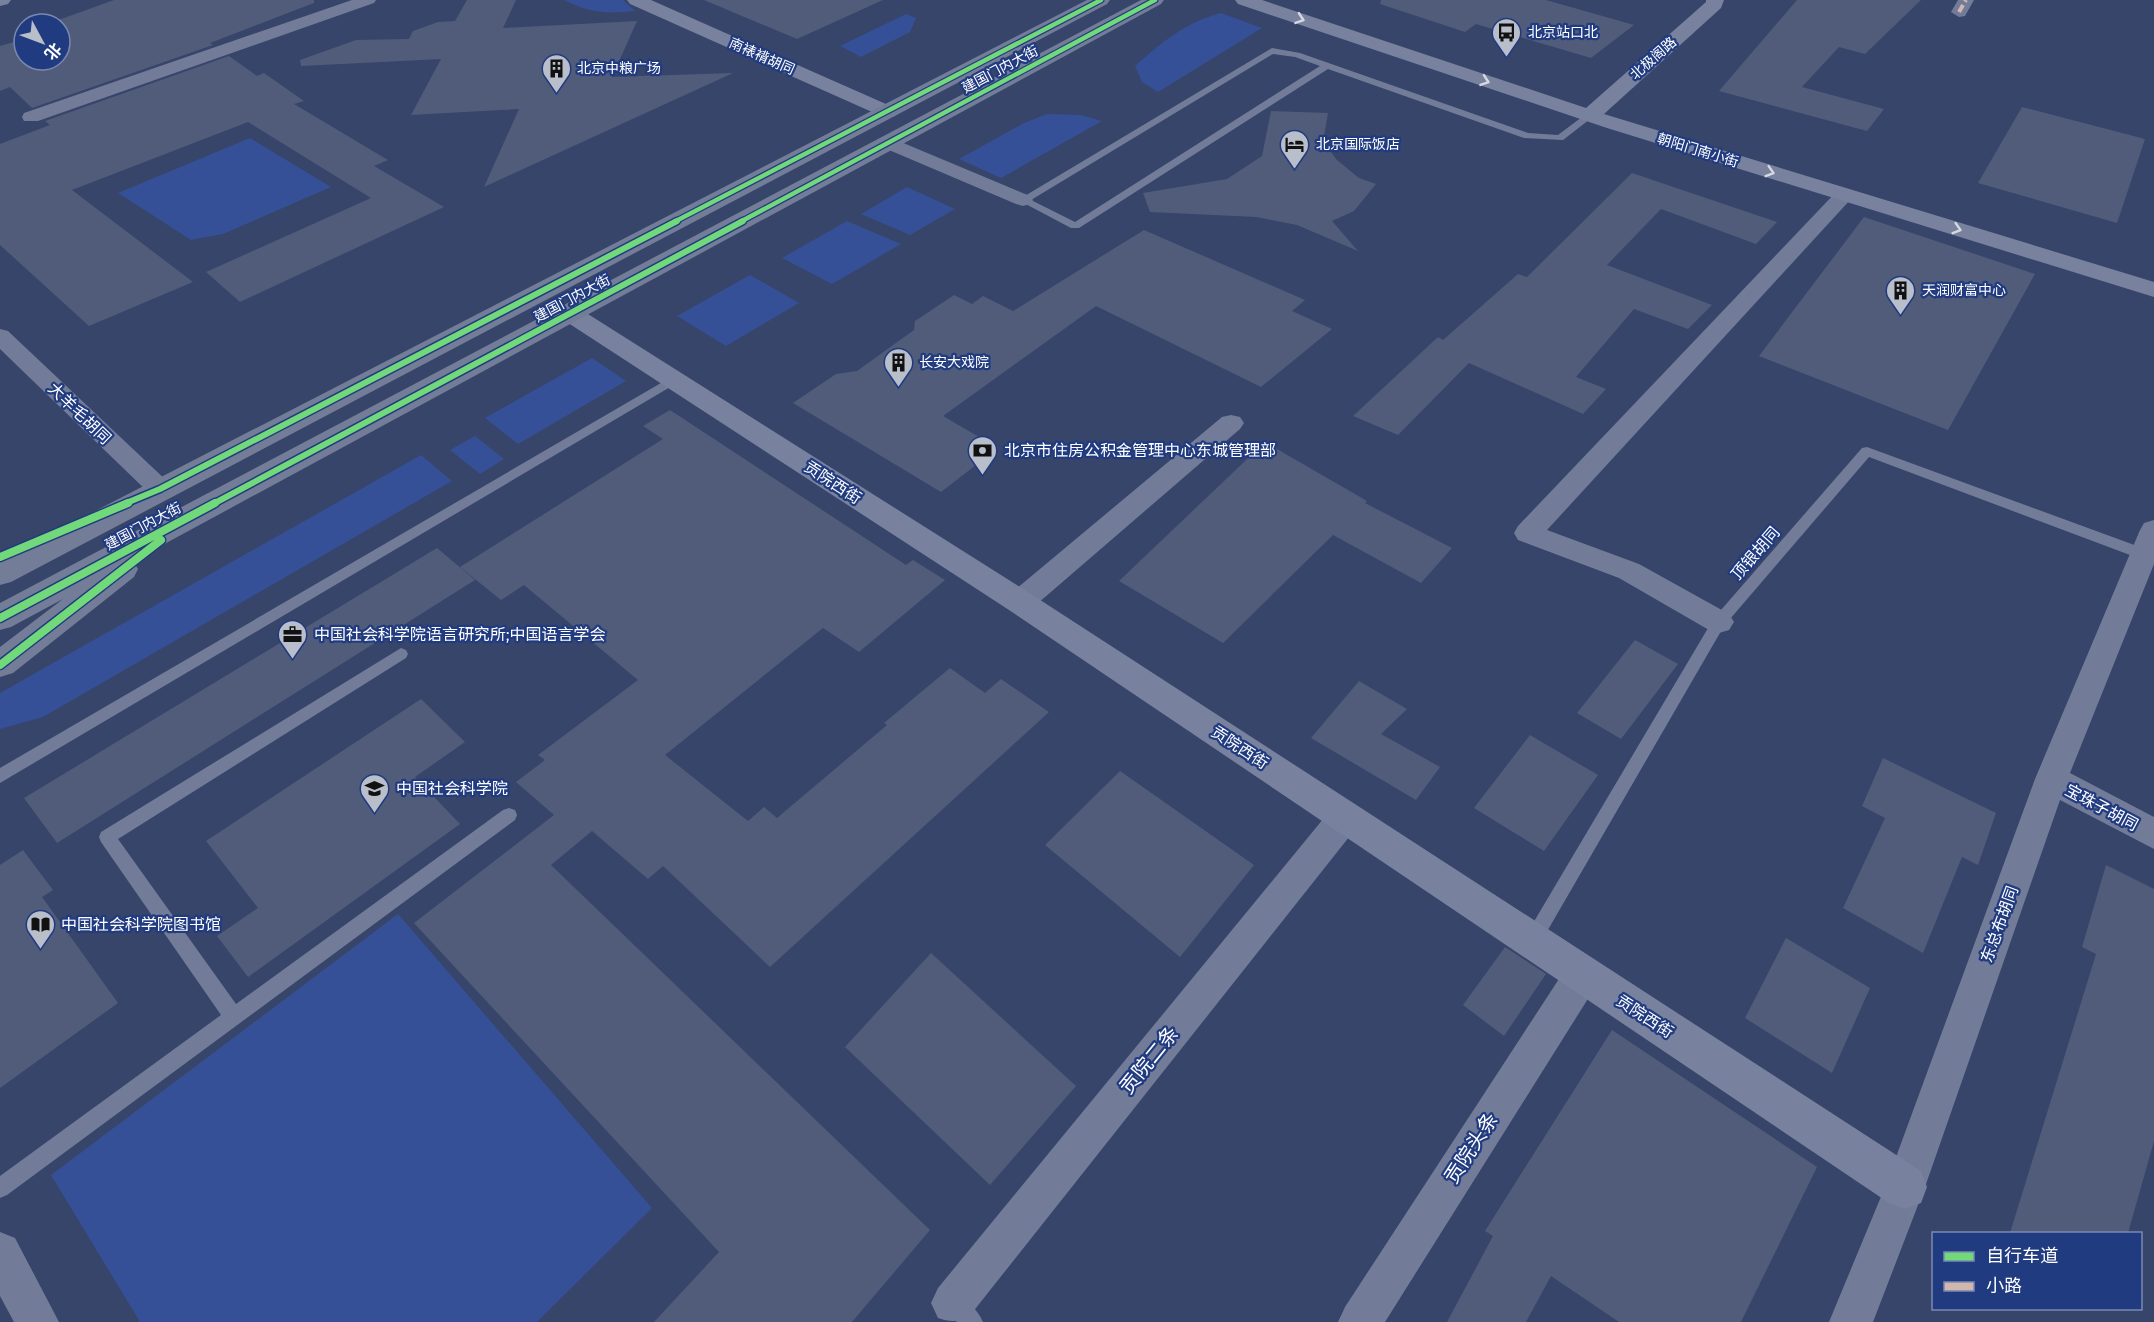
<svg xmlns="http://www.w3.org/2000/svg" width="2154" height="1322" viewBox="0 0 2154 1322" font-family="'Fira Sans Condensed','Noto Sans SC',sans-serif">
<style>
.green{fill:#355097}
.building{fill:#515c7a}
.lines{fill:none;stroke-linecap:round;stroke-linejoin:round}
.lane{fill:#727c99;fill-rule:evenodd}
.street{fill:#727c99;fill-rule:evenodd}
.secondary{fill:#78819d;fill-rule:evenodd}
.highway{fill:#737d98;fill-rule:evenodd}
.quiet{stroke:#d1b7ad;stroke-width:4;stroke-dasharray:8 4;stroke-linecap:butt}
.cycleway-far2-casing{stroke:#213b80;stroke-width:7}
.cycleway-far1-casing{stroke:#213b80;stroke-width:9}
.cycleway-casing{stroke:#213b80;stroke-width:11}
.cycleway-far2{stroke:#71d979;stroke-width:4.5}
.cycleway-far1{stroke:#71d979;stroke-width:6}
.cycleway{stroke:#71d979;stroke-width:8}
.oneway{stroke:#d6d9e2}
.labels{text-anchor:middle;stroke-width:4.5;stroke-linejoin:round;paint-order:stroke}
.far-poi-label{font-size:14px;fill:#fff;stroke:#213b80;text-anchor:start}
.far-street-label{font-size:14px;fill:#fff;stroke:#213b80}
.street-label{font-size:16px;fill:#fff;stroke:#213b80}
.poi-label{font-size:16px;fill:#fff;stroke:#213b80;text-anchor:start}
.near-street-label{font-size:20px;fill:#fff;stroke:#213b80}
</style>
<rect width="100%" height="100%" fill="#37456a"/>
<path class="green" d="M564,0H623L635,11C608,14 589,13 564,0Z
M1221,13L1262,28L1158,92L1142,82L1135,66C1162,42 1186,22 1221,13Z
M906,14L916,18L910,32L861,57L840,46Z
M1047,114L1081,115L1102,121L1001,178L959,159L1024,123Z
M250,138L331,187L223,234L191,240L118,193Z
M907,187L955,209L910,235L861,214Z
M847,221L901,244L832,284L782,258Z
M750,275L799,303L726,346L677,316Z
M592,358L626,381L518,444L485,418Z
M475,436L504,459L480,474L450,450Z
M421,455L452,481L43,717L0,729V693Z
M398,914L652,1208L537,1322H140L51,1175Z"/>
<path class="building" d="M114,0H314V3L210,43L213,45L32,108L10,87L0,91V46L24,39V60H60V24L50,23Z
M467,0H516L503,28L637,21L612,77L733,73L484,187L519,109L411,115L441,59L301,66L300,60L356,40L409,39L413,31L438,22L455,21Z
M704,0H883L797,39Z
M1381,0H1546L1634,25L1591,58L1476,24L1465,32L1380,4Z
M1797,0H1921L1865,54L1839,47L1802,87L1884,109L1867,131L1719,91Z
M229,56L257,76L264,73L304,101L294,104L388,160L374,166L444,207L240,302L206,272L371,198L248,122L72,190L193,282L89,326L0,245V144L50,125L45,121Z
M2022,107L2145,139L2117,223L1978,183Z
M1271,111L1328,113L1323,142L1337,160L1359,178L1376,184L1354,211L1332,221L1358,251L1297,225L1256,217L1150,212L1143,193L1227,179L1262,156Z
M1632,173L1777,222L1756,244L1661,209L1607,265L1712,305L1688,329L1634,309L1576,377L1606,389L1583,414L1469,363L1398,435L1353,416L1438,337L1443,340L1518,274L1527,277Z
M1864,217L2035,274L1948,430L1759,356Z
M1144,230L1305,300L1292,311L1332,329L1261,387L1096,306L943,416L998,448L941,492L793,403L836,374L857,371L914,330L915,321L954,295L972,304L983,296L1013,311Z
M670,410L906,565L913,560L945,580L859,652L823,628L665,755L748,821L764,807L777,818L887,725L884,723L950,668L985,693L1001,679L1049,712L770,967L663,866L648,879L592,831L551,865L930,1230L852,1322H654L719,1252L414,923L554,815L516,782L545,760L538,755L638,680L524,585L501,600L460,567L663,439L643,426Z
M1265,442L1367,501L1365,503L1452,548L1421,583L1333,535L1223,643L1119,581Z
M437,548L475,580L57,843L24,798Z
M1635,640L1678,664L1621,739L1577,713Z
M1359,681L1407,709L1381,734L1440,767L1416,800L1311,738Z
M421,699L465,742L415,777L460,824L248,977L217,936L258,908L206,841Z
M1530,735L1598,775L1544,851L1474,808Z
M1883,758L1996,813L1978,865L1962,857L1923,953L1843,908L1885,818L1862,806Z
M1120,771L1254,865L1180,957L1045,845Z
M23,850L53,890L42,897L118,1003L0,1088V865Z
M2106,865L2154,889V1141L2128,1233H2010L2096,954L2082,947Z
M1786,938L1870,988L1832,1073L1745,1018Z
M1505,947L1546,974L1504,1036L1463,1005Z
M931,953L1076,1086L990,1185L845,1047Z
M1612,1030L1817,1167L1741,1322H1619L1551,1276L1526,1322H1447L1493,1236L1485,1231Z"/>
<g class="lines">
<path class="lane" d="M1272,48L1300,53L1528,133L1558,135L1586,114L1594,116L1563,140L1524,138L1328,69L1079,228H1071L1018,200ZM1273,54L1295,57L1320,66L1075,222L1031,200Z
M673,376L677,377V383L0,783V768Z
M1867,447L2148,550L2150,554L2143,559L2138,558L1869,457L1724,626L1538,947L1532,949L1526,947L1523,941L1526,935L1714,618L1862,448Z
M401,648L406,650L408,654L406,658L118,839L236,1004L503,810L509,808L515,810L517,815L515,820L7,1195L0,1198V1176L221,1015L101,842L99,837L101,832Z
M953,1292C965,1297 978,1310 983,1322H957L945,1311L942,1303L945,1295Z"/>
<path class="street" d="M352,0H376L374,3L38,121H24L22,117L24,113Z
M1958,0H1974L1965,16L1959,17L1951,12Z
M889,137L1030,196L1033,200L1030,204L1023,206L1016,204L882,147L879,143L882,139Z
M1844,189L1851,191L1854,195L1851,199L1547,530L1639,564L1729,614L1734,622L1729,630L1719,633L1709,630L1619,578L1518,540L1514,533L1518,526L1837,191Z
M0,329L8,331L169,483L173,489L169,495L160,498L151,495L0,349Z
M1231,415L1240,417L1244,423L1240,429L1030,610L1020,613L1010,610L1006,602L1010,594L1222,417Z
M2154,520V564L2070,773L2154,817V849L2060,800L1925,1187L1873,1322H1829L1885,1187L2035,779L2140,530L2144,523Z
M1345,803L1357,807L1362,817L1357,827L968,1318C957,1322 949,1322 938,1318L931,1303L938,1288L1333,807Z
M1583,957L1596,962L1601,974L1596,986L1385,1322H1338L1345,1307L1570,962Z
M0,1232L15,1238L59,1322H14L0,1296Z"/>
<path class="secondary" d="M0,0H11L8,4L0,6Z
M627,0H651L895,108L898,112L895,116L888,118L881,116L630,4Z
M1235,0H1262L1586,108L1706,2V0H1724L1721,8L1604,114L2154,282V297L1607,128L1238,4Z
M571,306L580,309L1031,594L1921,1171L1927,1187L1921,1203L1905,1209L1889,1203L1009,610L562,319L558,314L562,309Z"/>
<path class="highway" d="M1087,0H1110L1107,4L11,582L0,585V560Z
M1141,0H1164L1161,4L133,561L138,569L134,577L13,673L0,677V647L63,599L11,627L0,630V603Z"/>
<path class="quiet" d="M1959,12L1966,0"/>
<defs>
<path id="cycleway-far2" d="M674,222L1101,0
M740,222L1155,0"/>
<path id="cycleway-far1" d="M124,504L160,489L677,221
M213,504L743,221"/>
<path id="cycleway" d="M0,557L128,503
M0,618L215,503
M0,665L161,540"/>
</defs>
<use href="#cycleway-far2" class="cycleway-far2-casing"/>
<use href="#cycleway-far1" class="cycleway-far1-casing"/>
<use href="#cycleway" class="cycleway-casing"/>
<use href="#cycleway-far2" class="cycleway-far2"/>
<use href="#cycleway-far1" class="cycleway-far1"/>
<use href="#cycleway" class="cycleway"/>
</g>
<defs><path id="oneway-chevron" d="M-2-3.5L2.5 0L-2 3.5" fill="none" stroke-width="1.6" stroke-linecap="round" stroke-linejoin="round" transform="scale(1.5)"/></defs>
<g class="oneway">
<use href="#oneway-chevron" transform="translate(1300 19) rotate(19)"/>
<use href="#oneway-chevron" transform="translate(1485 81) rotate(19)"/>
<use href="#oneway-chevron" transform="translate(1770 172) rotate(17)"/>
<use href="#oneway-chevron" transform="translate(1957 229) rotate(17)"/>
</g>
<defs>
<symbol id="bus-pin" viewBox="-11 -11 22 30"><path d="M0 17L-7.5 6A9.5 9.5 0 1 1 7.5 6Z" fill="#b9becb" stroke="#213b80"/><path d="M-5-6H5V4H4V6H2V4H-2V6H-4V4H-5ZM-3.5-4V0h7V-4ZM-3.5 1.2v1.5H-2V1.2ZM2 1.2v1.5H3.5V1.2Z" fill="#111"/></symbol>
<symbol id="building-pin" viewBox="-11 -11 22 30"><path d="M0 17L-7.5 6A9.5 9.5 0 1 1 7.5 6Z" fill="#b9becb" stroke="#213b80"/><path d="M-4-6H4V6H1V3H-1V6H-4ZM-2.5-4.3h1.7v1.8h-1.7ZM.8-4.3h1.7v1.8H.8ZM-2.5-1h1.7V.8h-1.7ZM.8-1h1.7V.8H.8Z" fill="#111"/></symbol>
<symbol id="hotel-pin" viewBox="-11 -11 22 30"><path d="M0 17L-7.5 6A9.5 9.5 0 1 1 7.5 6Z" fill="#b9becb" stroke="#213b80"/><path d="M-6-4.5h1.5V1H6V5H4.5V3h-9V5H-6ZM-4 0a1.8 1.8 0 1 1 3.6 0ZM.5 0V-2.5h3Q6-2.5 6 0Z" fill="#111"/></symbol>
<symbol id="bank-pin" viewBox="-11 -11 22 30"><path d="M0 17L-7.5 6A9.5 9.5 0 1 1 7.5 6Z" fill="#b9becb" stroke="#213b80"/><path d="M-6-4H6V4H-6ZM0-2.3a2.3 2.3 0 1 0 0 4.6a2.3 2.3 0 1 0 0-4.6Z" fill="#111"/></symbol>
<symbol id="office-pin" viewBox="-11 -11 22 30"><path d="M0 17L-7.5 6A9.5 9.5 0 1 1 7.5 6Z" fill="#b9becb" stroke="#213b80"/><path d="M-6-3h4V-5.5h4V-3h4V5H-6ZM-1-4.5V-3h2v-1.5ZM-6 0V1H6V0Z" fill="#111"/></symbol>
<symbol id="university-pin" viewBox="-11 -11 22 30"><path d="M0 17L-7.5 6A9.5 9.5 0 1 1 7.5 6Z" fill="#b9becb" stroke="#213b80"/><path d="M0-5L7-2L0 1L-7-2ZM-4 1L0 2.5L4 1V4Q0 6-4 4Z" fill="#111"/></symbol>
<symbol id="library-pin" viewBox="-11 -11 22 30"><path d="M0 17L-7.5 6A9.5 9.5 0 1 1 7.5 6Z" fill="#b9becb" stroke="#213b80"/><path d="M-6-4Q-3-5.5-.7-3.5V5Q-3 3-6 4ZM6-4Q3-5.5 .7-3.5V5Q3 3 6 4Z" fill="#111"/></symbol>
</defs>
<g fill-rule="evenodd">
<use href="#bus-pin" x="1490" y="16" width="33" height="45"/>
<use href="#building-pin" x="540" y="52" width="33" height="45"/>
<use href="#hotel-pin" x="1278" y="128" width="33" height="45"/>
<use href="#building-pin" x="1884" y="274" width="33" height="45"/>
<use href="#building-pin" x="882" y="346" width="33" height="45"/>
<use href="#bank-pin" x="966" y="434" width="33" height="45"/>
<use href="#office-pin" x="276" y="618" width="33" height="45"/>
<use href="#university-pin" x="358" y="772" width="33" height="45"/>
<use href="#library-pin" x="24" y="908" width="33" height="45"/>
</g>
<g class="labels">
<g class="far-poi-label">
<text x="1528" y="37">北京站口北</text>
<text x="577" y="73">北京中粮广场</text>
<text x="1316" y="149">北京国际饭店</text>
<text x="1922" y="295">天润财富中心</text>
<text x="919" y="367">长安大戏院</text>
</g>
<g class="far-street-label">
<text transform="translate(762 56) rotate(24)" y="5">南裱褙胡同</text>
<text transform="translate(1653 58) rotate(-41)" y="5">北极阁路</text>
<text transform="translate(1000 69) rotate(-28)" y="5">建国门内大街</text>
<text transform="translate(1698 150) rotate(17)" y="5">朝阳门南小街</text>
<text transform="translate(572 298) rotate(-28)" y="5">建国门内大街</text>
<text transform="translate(143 526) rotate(-28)" y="5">建国门内大街</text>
</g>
<g class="street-label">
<text transform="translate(80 413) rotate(44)" y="6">大羊毛胡同</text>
<text transform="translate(833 482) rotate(33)" y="6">贡院西街</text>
<text transform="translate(1755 553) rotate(-49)" y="6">顶银胡同</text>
<text transform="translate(1240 747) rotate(33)" y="6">贡院西街</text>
<text transform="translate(2102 807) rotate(28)" y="6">宝珠子胡同</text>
<text transform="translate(1999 924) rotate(-70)" y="6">东总布胡同</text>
<text transform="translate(1645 1016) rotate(33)" y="6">贡院西街</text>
</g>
<g class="poi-label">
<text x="1004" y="456">北京市住房公积金管理中心东城管理部</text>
<text x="314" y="640">中国社会科学院语言研究所;中国语言学会</text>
<text x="396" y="794">中国社会科学院</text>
<text x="61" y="930">中国社会科学院图书馆</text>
</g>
<g class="near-street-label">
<text transform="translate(1149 1060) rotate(-51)" y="7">贡院二条</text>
<text transform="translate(1471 1148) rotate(-57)" y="7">贡院头条</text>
</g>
</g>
<rect x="1932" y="1232" width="210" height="78" fill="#213b80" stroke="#7a89b3" stroke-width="1.5"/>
<rect x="1944" y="1252" width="30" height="9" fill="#71d979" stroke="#7a89b3" stroke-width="1.5"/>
<text x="1986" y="1262" font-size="18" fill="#ffffff">自行车道</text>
<rect x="1944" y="1282" width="30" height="9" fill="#d1b7ad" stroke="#7a89b3" stroke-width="1.5"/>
<text x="1986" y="1292" font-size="18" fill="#ffffff">小路</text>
<g transform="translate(42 42) rotate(131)"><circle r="28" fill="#213b80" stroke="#7a89b3" stroke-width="1.5"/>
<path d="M0-4.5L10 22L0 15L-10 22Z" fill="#b9becb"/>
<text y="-9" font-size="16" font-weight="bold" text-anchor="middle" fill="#ffffff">北</text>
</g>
</svg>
